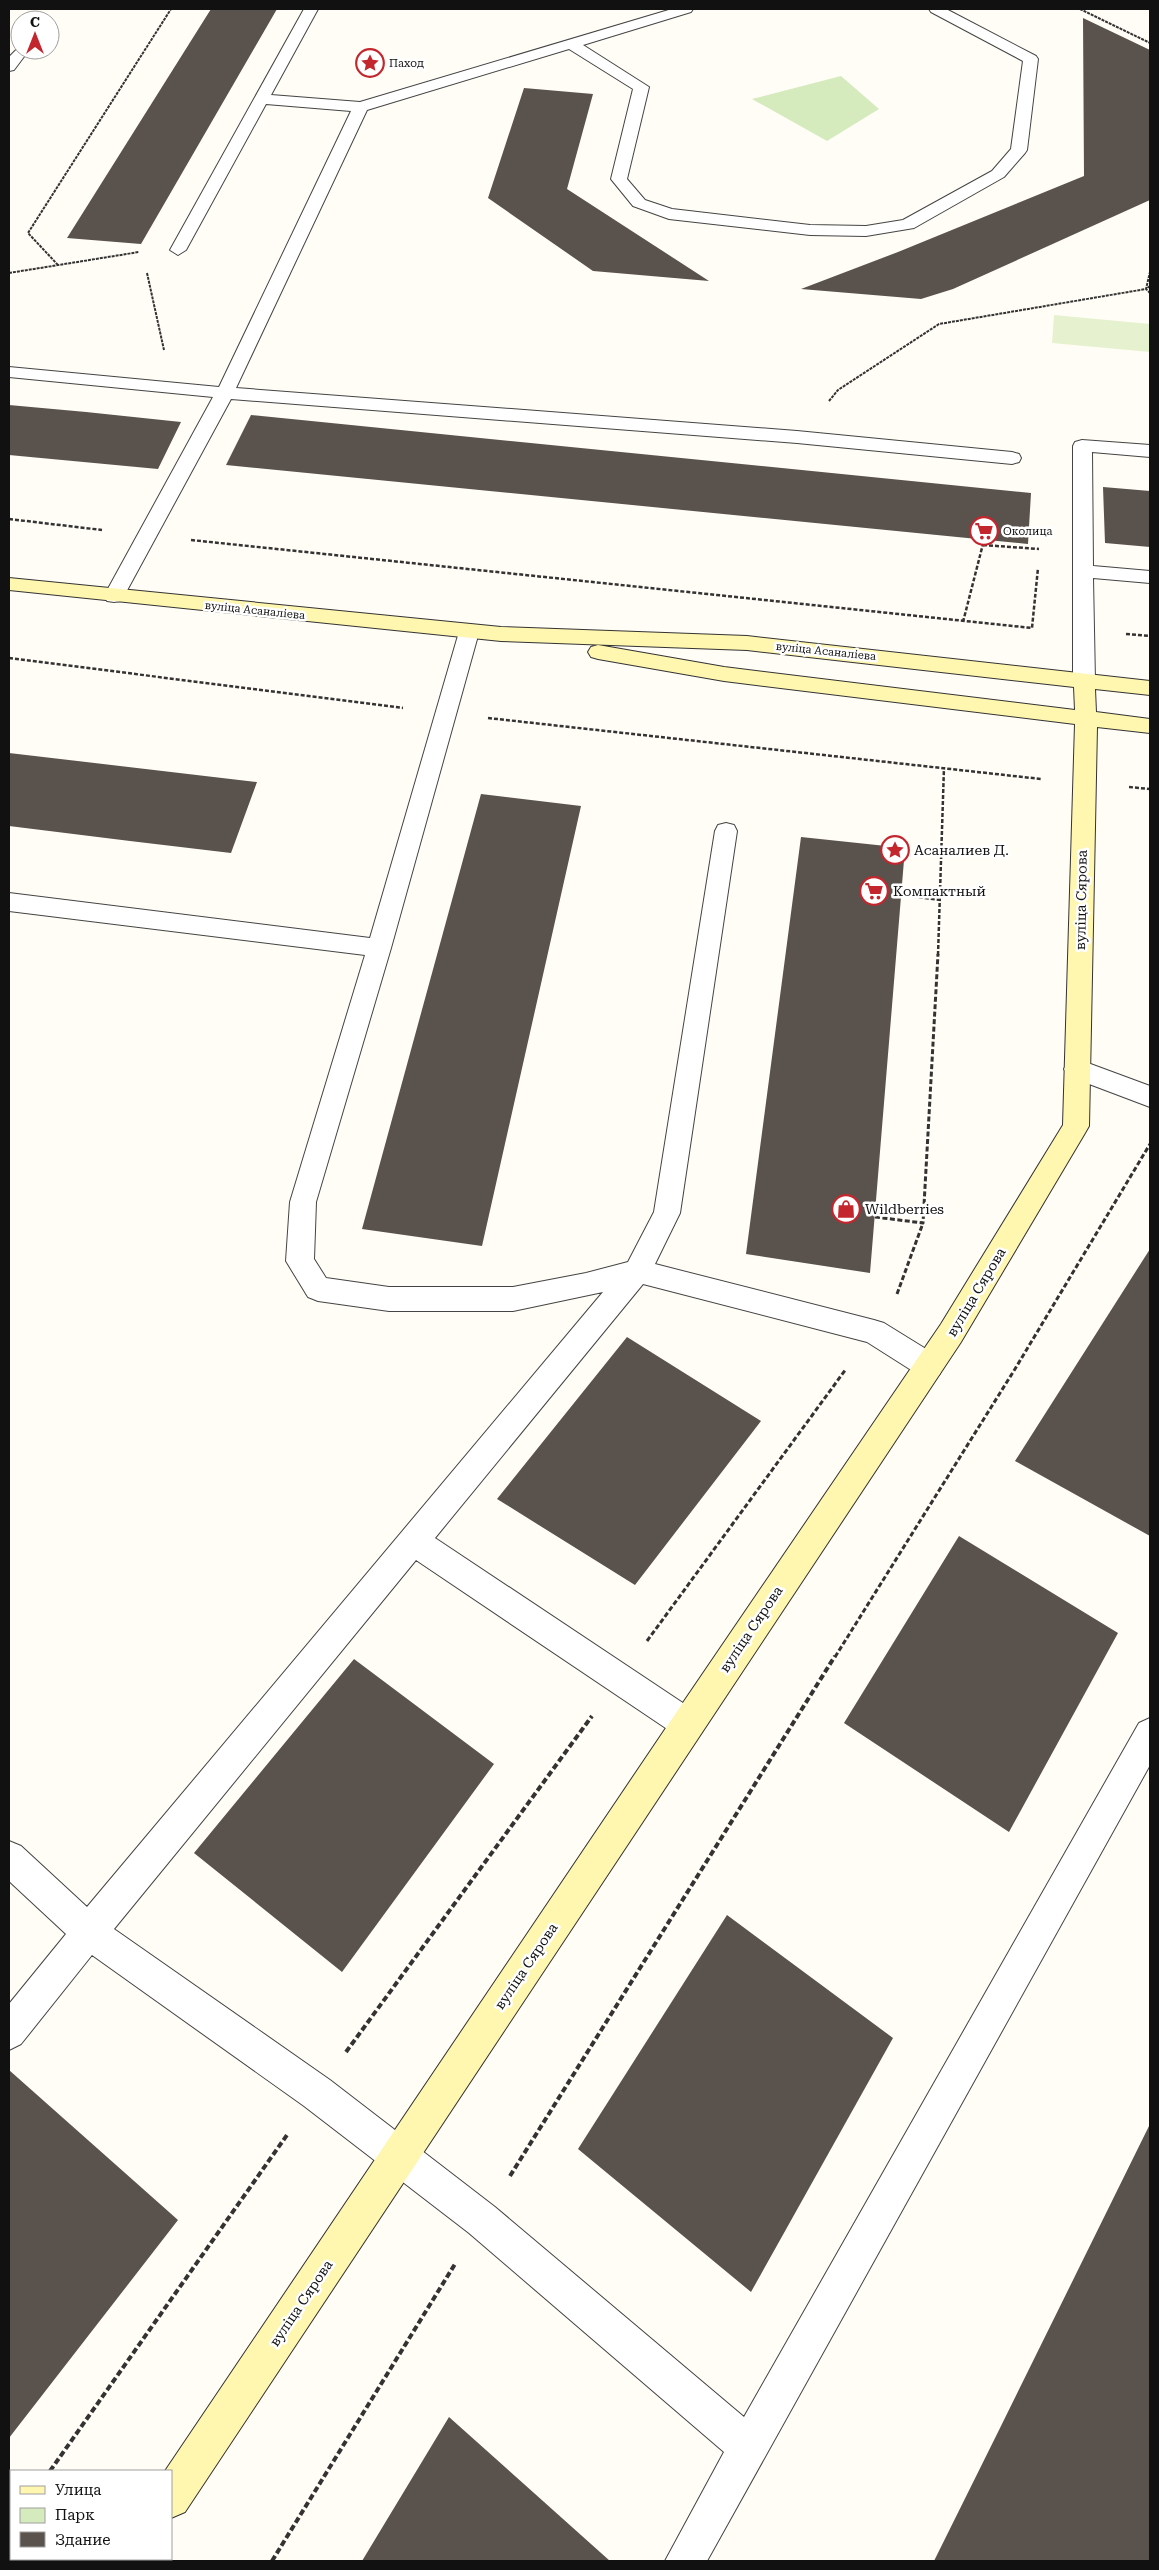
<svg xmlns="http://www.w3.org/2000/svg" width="1159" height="2570" viewBox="0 0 1159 2570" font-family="'Roboto Serif',serif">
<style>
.green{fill:#d5ebbd}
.pitch{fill:#e6f2cf}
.building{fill:#5a524d}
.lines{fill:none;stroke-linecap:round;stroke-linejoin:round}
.lane-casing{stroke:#444;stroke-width:2}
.secondary-casing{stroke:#333;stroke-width:2}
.path-far3{stroke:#333;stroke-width:2;stroke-dasharray:3 1;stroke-linecap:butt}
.path-far2{stroke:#333;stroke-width:2.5;stroke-dasharray:4 2;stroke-linecap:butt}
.path-far1{stroke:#333;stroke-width:3;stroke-dasharray:5 2.5;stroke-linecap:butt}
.path{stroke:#333;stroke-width:4;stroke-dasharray:6 3;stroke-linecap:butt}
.lane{fill:#fff;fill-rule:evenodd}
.secondary{fill:#fff6b0;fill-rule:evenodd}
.labels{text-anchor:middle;stroke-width:5;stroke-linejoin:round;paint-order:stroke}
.far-poi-label{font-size:11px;fill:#111;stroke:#fff;text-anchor:start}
.far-street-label{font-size:11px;fill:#111;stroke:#fff}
.poi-label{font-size:14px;fill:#111;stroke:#fff;text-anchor:start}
.street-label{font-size:14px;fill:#111;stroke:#fff}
</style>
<rect width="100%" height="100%" fill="#fffdf5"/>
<path class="green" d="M841,76L879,109L827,141L752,99Z"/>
<path class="pitch" d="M1054,315L1150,324V352L1052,343Z"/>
<path class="building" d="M211,9H277L141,244L67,238Z
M1083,18L1150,50V200L953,289L921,299L801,289L898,252L1084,176Z
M524,88L593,94L567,189L709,281L593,271L488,198Z
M9,405L86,412L181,422L158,469L9,455Z
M251,415L1031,493L1028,544L226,465Z
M1103,487L1150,491V547L1105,543Z
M9,753L257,782L231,853L130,841L9,826Z
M481,794L581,806L482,1246L362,1229Z
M801,837L905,848L870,1273L746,1254Z
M1150,1249V1536L1015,1461Z
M627,1337L761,1421L635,1585L497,1499Z
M959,1536L1118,1633L1009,1832L844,1723Z
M354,1659L494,1764L342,1972L194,1853Z
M727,1915L893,2038L751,2292L578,2149Z
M9,2070L178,2220L9,2438Z
M1150,2124V2561H934L1001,2426Z
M449,2417L610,2561H362Z"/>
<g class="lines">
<defs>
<path id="lane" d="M304,9H318L271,95L360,102L672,9H693L691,12L583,45L649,87L627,179L645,200L672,209L810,225L866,226L903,220L992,171L1011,149L1023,61L931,12L929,9H946L1036,56L1038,59L1027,150L1025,153L1004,177L914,228L866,236L810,235L669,219L633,206L611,179L633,89L569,49L367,110L236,388L797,431L1012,452L1019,454L1021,458L1019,462L1012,464L797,443L231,399L124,596L121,601L114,602L107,601L104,596L213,397L9,377V367L219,387L351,111L266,104L186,250L178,255L170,250Z
M20,46V50H29L14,70L9,71V57Z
M1082,440L1150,445V457L1092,452L1093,566L1150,571V583L1093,578L1095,681L1092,686L1084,688L1076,686L1073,681V446L1075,442Z
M469,625L476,627L479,632L391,948L316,1202L314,1259L326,1278L389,1287H513L586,1273L628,1262L654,1212L715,831L718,825L726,823L734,825L737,831L680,1213L655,1264L874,1320L884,1323L939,1357L943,1366L939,1375L929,1379L919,1375L867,1342L643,1284L435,1538L698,1713L703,1724L698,1735L687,1740L676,1735L416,1560L114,1929L330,2080L495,2207L744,2417L1139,1723L1150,1718V1765L707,2561H665L724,2452L469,2233L304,2106L92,1955L21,2044L9,2050V2004L66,1934L9,1881V1841L21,1846L87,1907L603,1292L513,1311H389L318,1301L308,1297L286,1261L290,1202L365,955L9,911V893L370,938L459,632L462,627Z
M1077,1059L1150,1086V1107L1068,1076L1064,1069L1068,1062Z"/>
<path id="secondary" d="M9,578L501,627L747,636L1150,681V695L1095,689L1096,712L1150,719V733L1097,727L1089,1126L1085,1133L961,1342L185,2512L171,2518V2471H165L676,1713L941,1324L1063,1125L1075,724L724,681L598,659L591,657L588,652L591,647L598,645L724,667L1075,710L1074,687L747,650L501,641L9,590Z
M110,2559H151L150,2561H109Z"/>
</defs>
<use href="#lane" class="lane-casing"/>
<use href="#secondary" class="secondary-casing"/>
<path class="path-far3" d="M1080,9L1150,43
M58,265L28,233L171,9
M9,273L139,252
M147,273L164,350
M1150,286L1146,289L1150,293
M829,401L838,390L939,324L1146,289L1150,272"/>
<path class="path-far2" d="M9,519L102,530
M191,540L1032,628L1038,568
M983,545L1039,549
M963,622L984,540
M1126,634L1150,636
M9,658L403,708
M488,718L1041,779
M1129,787L1150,789
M901,895L941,900
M938,955L944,767"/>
<path class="path-far1" d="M875,1217L923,1223L938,954
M897,1294L923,1223
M647,1641L846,1369
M835,1657L1015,1369L1150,1144"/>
<path class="path" d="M346,2052L592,1716
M510,2176L835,1656
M50,2471L287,2135
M9,2530L11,2526
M272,2561L455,2264"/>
<use href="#lane" class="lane"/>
<use href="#secondary" class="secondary"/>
</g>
<defs>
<symbol id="sight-ring" viewBox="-11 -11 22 22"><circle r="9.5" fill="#fff" stroke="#c4262e" stroke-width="1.5"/><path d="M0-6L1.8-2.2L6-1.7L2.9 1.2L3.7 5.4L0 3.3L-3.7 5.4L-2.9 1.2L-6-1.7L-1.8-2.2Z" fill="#c4262e"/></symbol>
<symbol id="supermarket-ring" viewBox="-11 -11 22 22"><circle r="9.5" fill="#fff" stroke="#c4262e" stroke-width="1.5"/><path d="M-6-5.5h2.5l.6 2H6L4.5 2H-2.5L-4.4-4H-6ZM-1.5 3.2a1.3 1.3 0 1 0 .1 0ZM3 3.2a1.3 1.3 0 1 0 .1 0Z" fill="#c4262e"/></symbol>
<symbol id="shop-ring" viewBox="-11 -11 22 22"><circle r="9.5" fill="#fff" stroke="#c4262e" stroke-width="1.5"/><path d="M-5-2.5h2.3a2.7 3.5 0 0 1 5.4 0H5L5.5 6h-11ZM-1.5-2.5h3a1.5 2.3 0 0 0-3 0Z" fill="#c4262e"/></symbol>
</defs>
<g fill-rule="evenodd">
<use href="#sight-ring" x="354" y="47" width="32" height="32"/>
<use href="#supermarket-ring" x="968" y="515" width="32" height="32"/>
<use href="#sight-ring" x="879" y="834" width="32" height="32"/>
<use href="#supermarket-ring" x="858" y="875" width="32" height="32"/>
<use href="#shop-ring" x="830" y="1193" width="32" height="32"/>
</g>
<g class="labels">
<g class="far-poi-label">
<text x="389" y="67">Паход</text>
<text x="1003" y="535">Околица</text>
</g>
<g class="far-street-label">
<text transform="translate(255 610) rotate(6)" y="4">вуліца Асаналіева</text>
<text transform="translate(826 651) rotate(6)" y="4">вуліца Асаналіева</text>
</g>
<g class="poi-label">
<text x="914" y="855">Асаналиев Д.</text>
<text x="893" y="896">Компактный</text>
<text x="865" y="1214">Wildberries</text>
</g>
<g class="street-label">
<text transform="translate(1081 900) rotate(-89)" y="5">вуліца Сярова</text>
<text transform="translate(976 1292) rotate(-59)" y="5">вуліца Сярова</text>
<text transform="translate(751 1629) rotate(-56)" y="5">вуліца Сярова</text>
<text transform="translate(526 1966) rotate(-56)" y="5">вуліца Сярова</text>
<text transform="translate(301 2303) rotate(-56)" y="5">вуліца Сярова</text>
</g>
</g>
<rect width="1159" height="2570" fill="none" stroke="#111111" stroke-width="20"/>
<rect x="10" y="2470" width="162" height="90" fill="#ffffff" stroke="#a0a0a0"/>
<rect x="20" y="2486" width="25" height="8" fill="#fff6b0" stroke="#a0a0a0"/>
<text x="55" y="2495" font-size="15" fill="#111111">Улица</text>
<rect x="20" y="2508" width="25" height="15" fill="#d5ebbd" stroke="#a0a0a0"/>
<text x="55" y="2520" font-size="15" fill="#111111">Парк</text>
<rect x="20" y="2532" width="25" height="15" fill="#5a524d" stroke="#a0a0a0"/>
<text x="55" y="2545" font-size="15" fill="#111111">Здание</text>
<g transform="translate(35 35)"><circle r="24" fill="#ffffff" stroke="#a0a0a0"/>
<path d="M0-4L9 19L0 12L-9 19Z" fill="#c4262e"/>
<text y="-8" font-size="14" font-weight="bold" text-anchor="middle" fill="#111111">С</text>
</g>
</svg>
